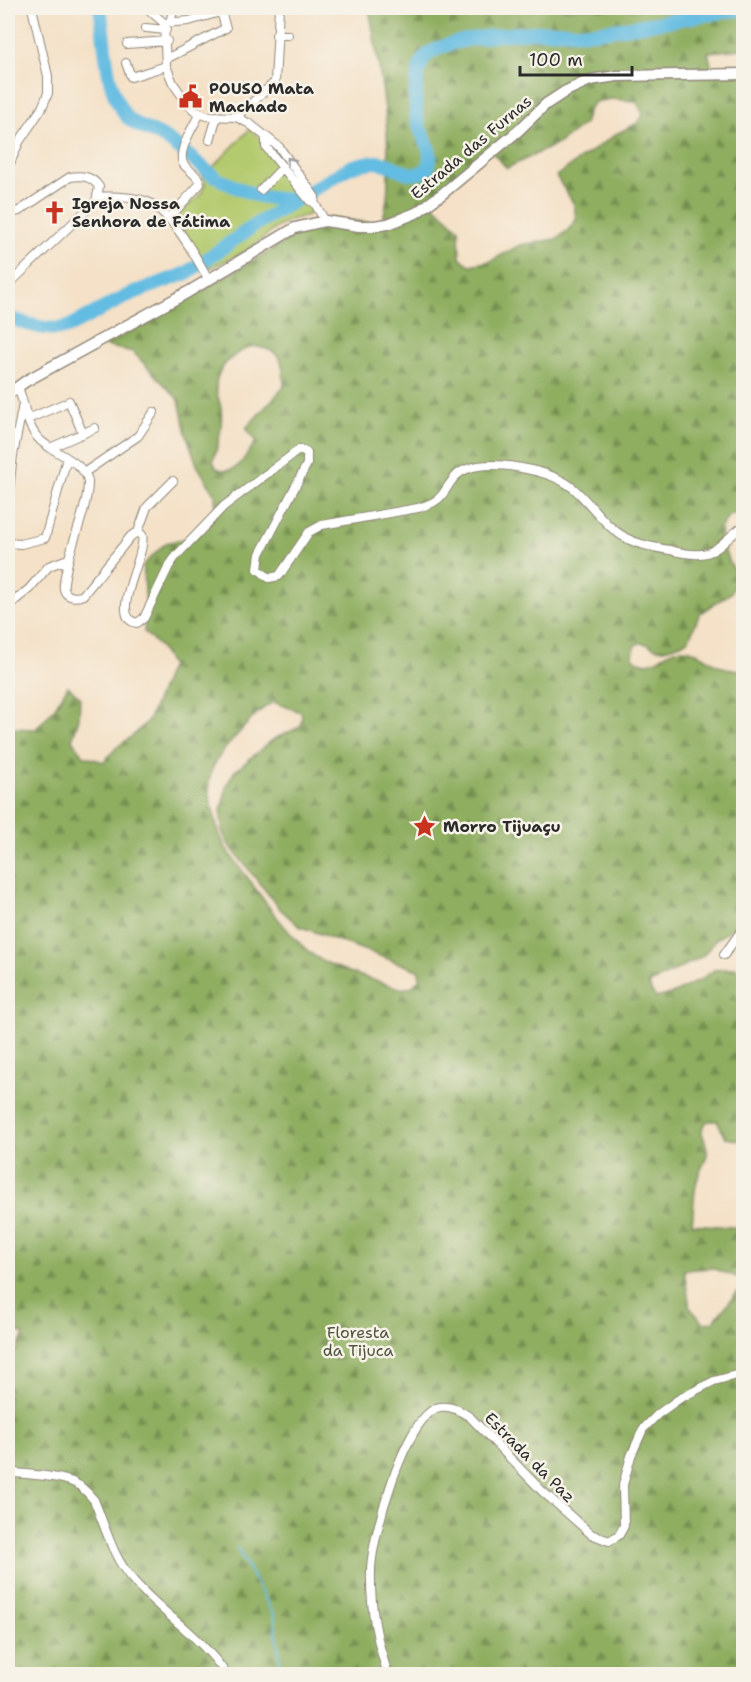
<svg xmlns="http://www.w3.org/2000/svg" width="751" height="1682" viewBox="0 0 751 1682" font-family="'Shantell Sans',sans-serif">
<style>
.green{fill:#b4ca6e;stroke:#707a4c;stroke-width:1.5}
.forest{fill:url(#forest-firs);stroke:#5d6c46;stroke-width:1.5;fill-rule:evenodd}
.lines{fill:none;stroke-linecap:round;stroke-linejoin:round}
.stream{stroke:#64bce1;stroke-width:2}
.river{stroke:#64bce1;stroke-width:14}
.street-casing{stroke:#908679;stroke-width:10}
.secondary-casing{stroke:#908679;stroke-width:13}
.street{stroke:#fff;stroke-width:8}
.secondary{stroke:#fff;stroke-width:10}
.oneway{stroke:#a0a0a0}
.labels{text-anchor:middle;stroke-width:5;stroke-linejoin:round;paint-order:stroke}
.poi-label{font-size:16px;font-weight:bold;fill:#2b2b2b;stroke:#f7f3e8;text-anchor:start}
.street-label{font-size:16px;fill:#2b2b2b;stroke:#f7f3e8}
.park-label{font-size:16px;fill:#4d533c;stroke:#f7f3e8}
</style>
<defs>
<pattern id="forest-firs" width="22" height="20" patternUnits="userSpaceOnUse" patternTransform="scale(1.5)"><rect width="22" height="20" fill="#8fae61"/><path d="M5 1l3.5 6h-7zM16 11l3.5 6h-7z" fill="#758e50"/></pattern>
</defs>
<rect width="100%" height="100%" fill="#f7f3e8"/>
<filter id="ink" filterUnits="userSpaceOnUse"><feTurbulence type="fractalNoise" baseFrequency=".0167" numOctaves="2"/><feDisplacementMap in="SourceGraphic" scale="12" xChannelSelector="R" yChannelSelector="G"/><feConvolveMatrix kernelMatrix="1 2 1 2 8 2 1 2 1" color-interpolation-filters="sRGB"/></filter>
<filter id="wash" filterUnits="userSpaceOnUse"><feTurbulence type="fractalNoise" baseFrequency=".008" numOctaves="4" result="noise"/><feDisplacementMap in="SourceGraphic" scale="24" xChannelSelector="R" yChannelSelector="G"/><feGaussianBlur stdDeviation="1.35" result="paint"/><feColorMatrix in="noise" values="0 0 0 0 0 0 0 0 0 0 0 0 0 0 0 0 0 1.4 0 .05"/><feComposite in="paint" operator="in"/></filter>
<g filter="url(#wash)">
<rect width="100%" height="100%" fill="#f4e1c7"/>
<path class="green" d="M249,130H252L262,140V145L314,210L308,215L290,220L276,228L245,252L210,268L174,218L201,194L205,183L201,174L184,157L186,148L211,169Z"/>
<path class="forest" d="M369,8H743V49L708,52L713,73H743V512L728,516L721,527C721,536 722,544 725,552C732,571 742,571 731,593L700,613L689,639L681,644L664,649L655,648L648,644L639,643L634,646L633,658C656,672 661,650 681,649C695,648 705,658 716,664C724,669 734,670 743,670L744,885L736,887L743,922L716,939L703,956L649,984L651,991L656,998L672,994L700,980L714,970L736,968L743,974V1141L726,1138L717,1121H708C695,1132 707,1138 707,1151C708,1160 700,1169 698,1177C693,1192 694,1209 692,1224L743,1228V1279L711,1268L684,1270L690,1308L704,1323L713,1322L743,1285V1674H223L210,1666L197,1662L193,1670L194,1674H8V1353L17,1350L24,1334L8,1329V728L36,729L54,709L68,686L80,697L79,718L72,740L84,756L104,762L116,748L136,733L149,719L171,665L159,646L144,632L146,603L143,565L166,543L197,536L216,515L215,495L197,465L186,433L179,400L133,352L105,346L327,218L381,224C388,204 388,191 388,169C389,115 378,62 369,8ZM611,99L636,101L643,114L638,123L618,133L556,176L574,204L576,220L569,229L557,239L520,245L491,261L470,265L460,258L459,229L428,200L488,148L507,168L559,143L584,124L589,108L595,102ZM252,346C282,350 283,358 284,387L246,428L256,442C244,457 237,478 216,468L213,460C219,444 223,427 221,409C220,401 216,394 216,386C216,366 235,353 252,346ZM273,702L301,712L302,718L300,727L274,739L234,772L227,785L221,811L222,830L226,841L280,909L299,926L415,969L419,971L420,978C410,995 396,987 380,982C359,976 336,969 316,957C293,942 262,898 245,874C239,866 231,857 226,848C219,837 207,795 209,782C211,763 224,749 236,736C248,723 258,710 273,702Z"/>
<g class="lines">
<path class="stream" d="M237,1548L274,1615L280,1660L279,1674"/>
<path class="river" d="M100,8C106,41 104,83 123,112C132,126 152,130 166,139C183,150 198,164 214,176
M223,181C254,196 263,200 298,199
M8,317C25,324 50,332 68,327L131,294L187,273L255,225L350,167C359,164 369,162 378,162C397,164 408,181 427,170C436,150 423,141 418,123C414,107 415,75 423,60C435,37 527,32 553,31C567,31 581,33 594,32C644,26 694,16 744,9"/>
</g>
</g>
<g filter="url(#ink)">
<g class="lines">
<defs>
<path id="street" d="M147,8L164,23L166,66L173,83L187,103L195,111L207,116L236,117L250,124L279,147L310,190L315,197L314,202
M170,22L174,8
M164,23L189,21L234,8
M146,28L166,30
M276,35H288
M127,44L167,41
M166,59L226,28L221,12
M126,63L131,77L166,66
M236,117L275,82L279,8
M266,137V147L310,201L314,202L325,221
M210,140L217,116
M8,168L19,142L42,108L48,93V76L32,8
M261,190L283,167
M99,196C113,197 131,196 145,201C171,210 195,256 209,280
M8,213L19,211L70,177C82,175 92,176 99,187L96,201L8,285
M168,219L200,184C199,176 191,172 185,166C174,155 194,126 200,113
M18,387C25,404 26,428 41,441C53,452 87,464 88,482C88,508 71,543 66,571C65,576 63,584 64,589C66,598 77,598 83,595L131,536L138,532L142,535C148,553 107,618 137,623L144,618L169,566L176,556L224,506L300,449L307,453V464L260,554L258,569L269,578L279,576L309,532L322,525L418,508C427,505 436,503 442,495C449,486 454,473 467,469C493,459 551,470 573,488C591,503 604,526 626,538C639,545 656,548 670,550C681,553 696,556 707,553C721,549 730,534 744,526
M69,401L83,434
M28,419L63,404
M50,448L95,428
M85,472L138,436L154,412
M8,498L13,455L23,404
M138,532L147,507L173,481
M8,543L21,544L45,538L67,458
M8,606L29,589L49,566L68,559
M724,955L744,927
M8,1472C27,1475 64,1475 80,1486C85,1490 90,1495 94,1500C105,1526 113,1558 132,1579C162,1614 201,1636 226,1674
M388,1674C377,1642 370,1605 371,1571C371,1539 406,1413 440,1407C451,1405 462,1412 470,1417L542,1491L591,1534L609,1541L619,1535L624,1526L623,1485L631,1456L643,1429L658,1414L679,1399L714,1381L744,1373"/>
<path id="secondary" d="M8,394L26,381L188,292L295,228L325,221L359,226H374L388,224L416,213L442,194L518,131L546,104L566,91L590,80L617,76L744,74"/>
</defs>
<use href="#street" class="street-casing"/>
<use href="#secondary" class="secondary-casing"/>
<use href="#street" class="street"/>
<use href="#secondary" class="secondary"/>
</g>
<defs><path id="oneway-chevron" d="M-2-3.5L2.5 0L-2 3.5" fill="none" stroke-width="1.6" stroke-linecap="round" stroke-linejoin="round" transform="scale(1.5)"/></defs>
<use class="oneway" href="#oneway-chevron" transform="translate(290 161) rotate(-127)"/>
</g>
<defs>
<symbol id="civic-bare" viewBox="-9 -9 18 18"><path d="M-.6-6.5H3V-4.5H.6V-3L4-1V1h2V6H-6V1h2V-1L-.6-3ZM-1.2 2.5V6h2.4V2.5Z" fill="#c8321e" stroke="#f7f3e8" stroke-width="2.5" paint-order="stroke"/></symbol>
<symbol id="church-bare" viewBox="-9 -9 18 18"><path d="M-1.2-6h2.4v3.5h3.3v2.4h-3.3V6h-2.4V-.1h-3.3v-2.4h3.3Z" fill="#c8321e" stroke="#f7f3e8" stroke-width="2.5" paint-order="stroke"/></symbol>
<symbol id="sight-bare" viewBox="-9 -9 18 18"><path d="M0-6L1.8-2.2L6-1.7L2.9 1.2L3.7 5.4L0 3.3L-3.7 5.4L-2.9 1.2L-6-1.7L-1.8-2.2Z" fill="#c8321e" stroke="#f7f3e8" stroke-width="2.5" paint-order="stroke"/></symbol>
</defs>
<g fill-rule="evenodd">
<use href="#civic-bare" x="174" y="80" width="33" height="33"/>
<use href="#church-bare" x="38" y="196" width="33" height="33"/>
<use href="#sight-bare" x="408" y="810" width="33" height="33"/>
</g>
<g class="labels">
<g class="poi-label">
<text x="209" y="94">POUSO Mata<tspan x="209" dy="18">Machado</tspan></text>
<text x="72" y="209">Igreja Nossa<tspan x="72" dy="18">Senhora de Fátima</tspan></text>
<text x="443" y="832">Morro Tijuaçu</text>
</g>
<g class="street-label">
<text transform="translate(471 147) rotate(-40)" y="6">Estrada das Furnas</text>
<text transform="translate(530 1457) rotate(45)" y="6">Estrada da Paz</text>
</g>
<g class="park-label">
<text x="358" y="1338">Floresta<tspan x="358" dy="18">da Tijuca</tspan></text>
</g>
</g>
<rect width="751" height="1682" fill="none" stroke="#f7f3e8" stroke-width="30"/>
<path d="M520 66v9h112v-9" fill="none" stroke="#2b2b2b" stroke-width="3"/>
<text x="529" y="66" font-size="18" fill="#2b2b2b" stroke="#f7f3e8" stroke-width="4.5" paint-order="stroke">100 m</text>
</svg>
